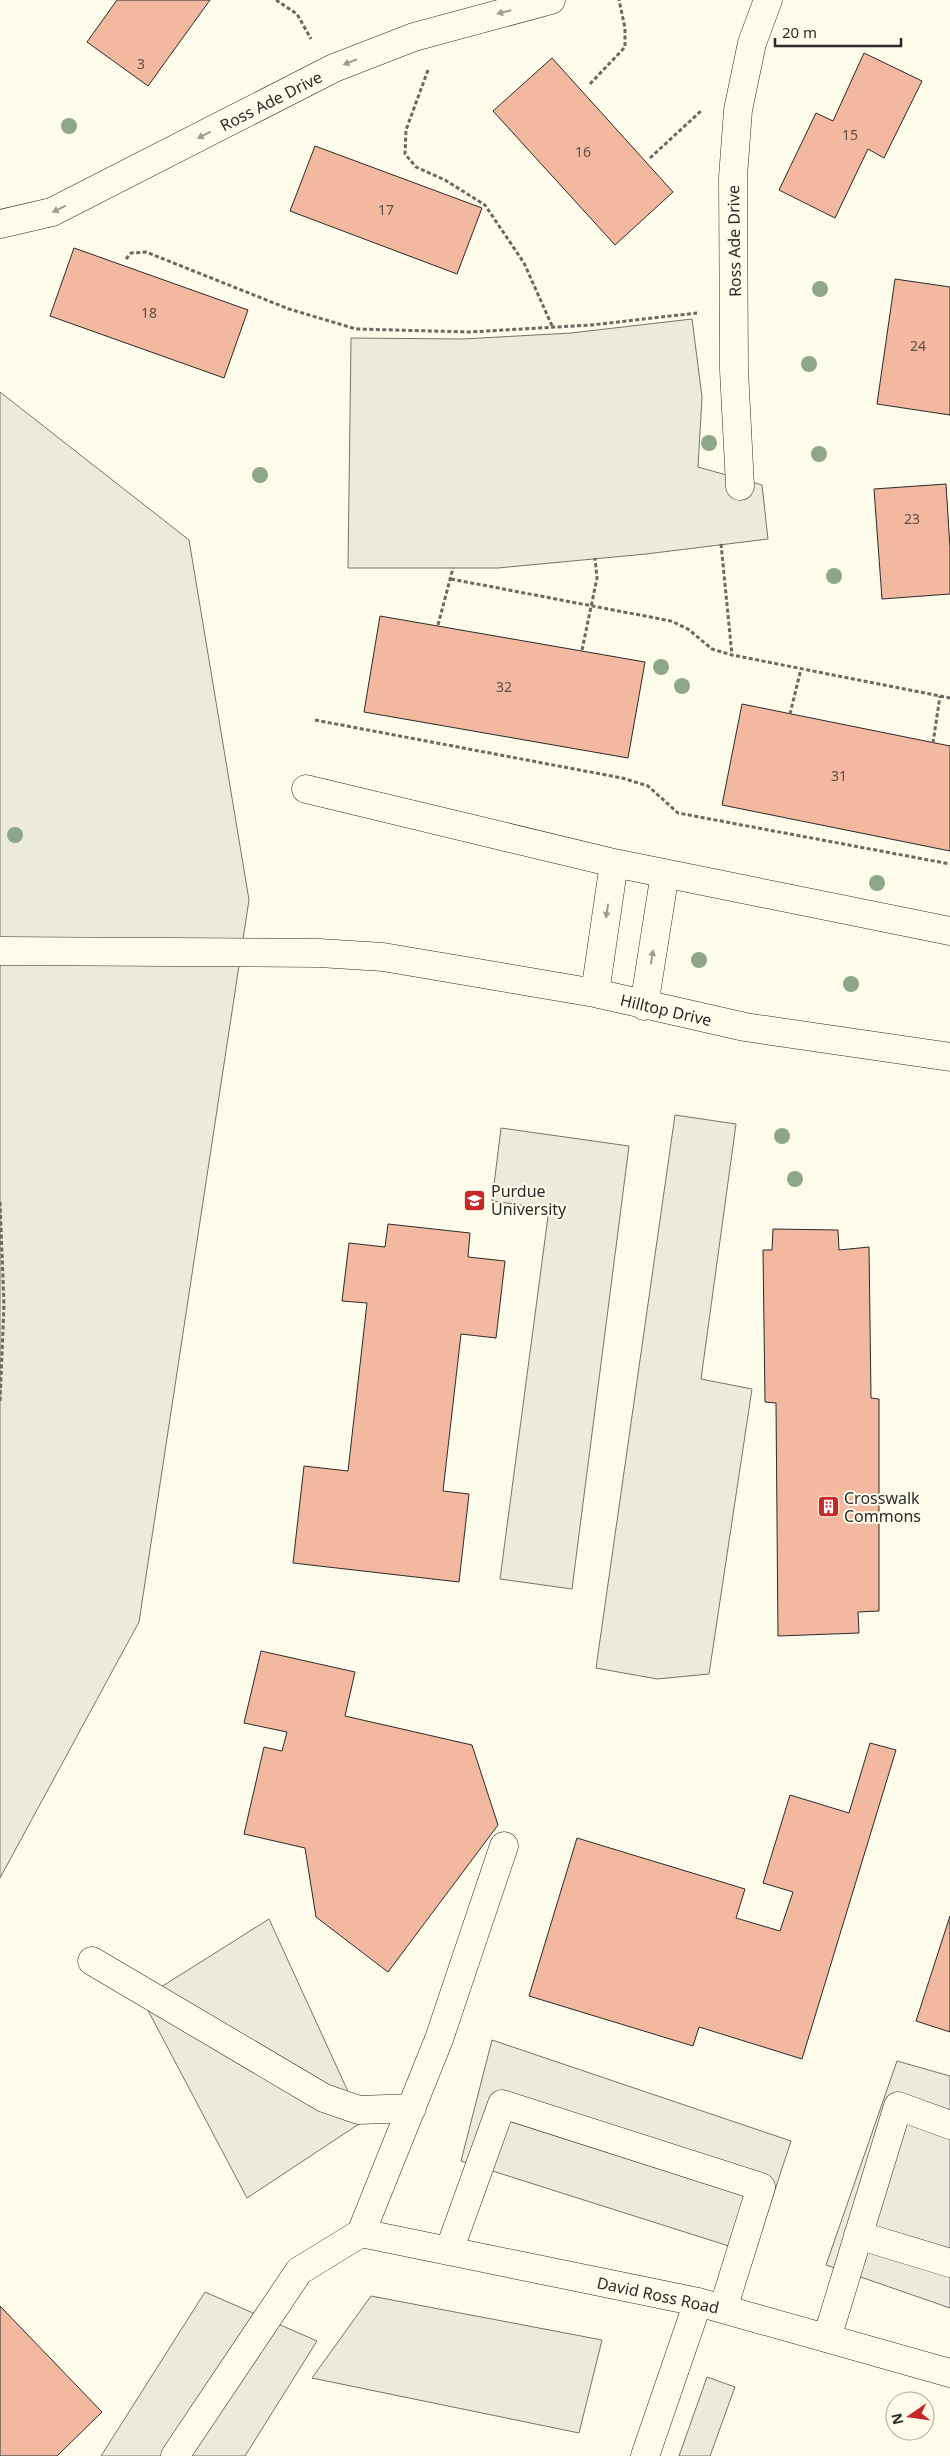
<svg xmlns="http://www.w3.org/2000/svg" width="950" height="2456" viewBox="0 0 950 2456" font-family="'Noto Sans',sans-serif">
<style>
.green{fill:#ecebdb;stroke:#74746e}
.parking{fill:#eceadb;stroke:#74746e}
.building{fill:#f2b8a0;stroke:#2b2b2b}
.lines{fill:none;stroke-linecap:round;stroke-linejoin:round}
.minor-casing{stroke:#2b2b2b;stroke-width:29}
.path{stroke:#6a6964;stroke-width:3;stroke-dasharray:4 2.5;stroke-linecap:butt}
.minor{stroke:#fdfbea;stroke-width:28}
.tree{fill:#8ea78a}
.oneway{fill:#9e9d94}
.labels{text-anchor:middle;stroke-width:4;stroke-linejoin:round;paint-order:stroke}
.number-label{font-size:14px;fill:#5d4e48}
.street-label{font-size:16px;fill:#2b2b2b;stroke:#fdfbea}
.poi-label{font-size:16px;fill:#2b2b2b;stroke:#fdfbea;text-anchor:start}
</style>
<rect width="100%" height="100%" fill="#fdfbea"/>
<path class="green" d="M0,392L189,540L249,900L139,1622L0,1878Z"/>
<path class="parking" d="M692,319L702,397L698,467L762,485L768,539L646,554L498,568H348L351,338L463,339L571,333Z
M675,1115L736,1124L701,1379L752,1389L709,1674L657,1679L596,1668Z
M501,1128L629,1146L572,1589L500,1579L549,1209L492,1201Z
M269,1919L362,2122L247,2198L142,1999Z
M492,2040L791,2141L754,2254L461,2161Z
M897,2061L950,2076V2308L826,2265Z
M205,2292L317,2341L245,2456H101Z
M371,2296L602,2340L579,2433L312,2378Z
M707,2377L735,2387L710,2456H679Z"/>
<path class="building" d="M117,0H210L148,86L87,42Z
M864,53L922,81L884,158L868,149L835,218L779,190L816,113L833,121Z
M552,58L673,192L615,245L493,111Z
M315,146L482,208L457,274L290,211Z
M74,248L248,310L224,378L50,316Z
M895,279L950,287V415L877,404Z
M946,484L950,548V594L882,599L874,489Z
M380,616L645,662L628,758L364,712Z
M742,704L950,746V851L722,805Z
M388,1224L470,1233L468,1257L505,1261L496,1338L461,1334L443,1491L469,1494L459,1582L293,1563L304,1466L348,1471L367,1303L342,1301L349,1243L385,1247Z
M773,1229L838,1230L839,1250L869,1247L871,1398L879,1399V1611L858,1612L859,1633L778,1636L776,1403L765,1402L763,1250H772Z
M261,1651L355,1672L345,1716L472,1745L498,1825L388,1972L316,1917L305,1848L244,1834L264,1747L282,1751L287,1732L244,1723Z
M870,1743L896,1750L802,2059L699,2027L693,2046L529,1996L577,1838L745,1889L736,1918L780,1931L793,1892L763,1883L790,1795L849,1813Z
M950,1916V2032L916,2021Z
M0,2306L102,2412L57,2456H0Z"/>
<g class="lines">
<defs>
<path id="minor" d="M0,224L52,212L334,68L414,37L551,0
M740,486L734,370L733,177L738,110L752,43L768,0
M306,789L614,863L950,931
M0,951L319,953L383,957L595,993L745,1027L950,1057
M595,993L614,863
M644,1006L665,873
M92,1961L324,2098L359,2110L412,2108
M361,2233L698,2302L950,2373
M858,2235L950,2263
M449,2251L502,2104L761,2187L723,2309
M827,2338L898,2106L950,2125
M175,2456L299,2271L361,2233L439,2039L504,1846
M645,2456L698,2302"/>
</defs>
<use href="#minor" class="minor-casing"/>
<path class="path" d="M276,0L297,14L311,39
M428,70L406,130L405,154L416,167L445,180L485,205L524,263L553,328
M590,84L625,47V28L619,0
M650,158L701,111
M126,259L131,253L146,252L289,309L356,329L470,332L591,325L697,313
M721,544L732,655
M451,579L671,621L688,629L712,649L732,655L950,698
M438,625L453,568
M582,650L597,578L595,558
M790,714L801,669
M315,720L622,778L648,786L678,813L950,864
M933,743L940,696
M0,1202L4,1305L0,1402"/>
<use href="#minor" class="minor"/>
</g>
<g class="tree">
<circle cx="69" cy="126" r="8"/>
<circle cx="820" cy="289" r="8"/>
<circle cx="809" cy="364" r="8"/>
<circle cx="709" cy="443" r="8"/>
<circle cx="819" cy="454" r="8"/>
<circle cx="260" cy="475" r="8"/>
<circle cx="834" cy="576" r="8"/>
<circle cx="661" cy="667" r="8"/>
<circle cx="682" cy="686" r="8"/>
<circle cx="15" cy="835" r="8"/>
<circle cx="877" cy="883" r="8"/>
<circle cx="699" cy="960" r="8"/>
<circle cx="851" cy="984" r="8"/>
<circle cx="782" cy="1136" r="8"/>
<circle cx="795" cy="1179" r="8"/>
</g>
<defs><path id="oneway-solid" d="M-6-.8H1V-3.2L6.5 0L1 3.2V.8H-6Z" transform="scale(1.25)"/></defs>
<g class="oneway">
<use href="#oneway-solid" transform="translate(504 12) rotate(166)"/>
<use href="#oneway-solid" transform="translate(350 62) rotate(159)"/>
<use href="#oneway-solid" transform="translate(204 135) rotate(153)"/>
<use href="#oneway-solid" transform="translate(59 209) rotate(154)"/>
<use href="#oneway-solid" transform="translate(607 911) rotate(99)"/>
<use href="#oneway-solid" transform="translate(652 957) rotate(-81)"/>
</g>
<defs>
<symbol id="university-square" viewBox="-11 -11 22 22"><rect x="-9" y="-9" width="18" height="18" rx="4" fill="#c62828" stroke="#fdfbea"/><path d="M0-5L7-2L0 1L-7-2ZM-4 1L0 2.5L4 1V4Q0 6-4 4Z" fill="#fff"/></symbol>
<symbol id="building-square" viewBox="-11 -11 22 22"><rect x="-9" y="-9" width="18" height="18" rx="4" fill="#c62828" stroke="#fdfbea"/><path d="M-4-6H4V6H1V3H-1V6H-4ZM-2.5-4.3h1.7v1.8h-1.7ZM.8-4.3h1.7v1.8H.8ZM-2.5-1h1.7V.8h-1.7ZM.8-1h1.7V.8H.8Z" fill="#fff"/></symbol>
</defs>
<g fill-rule="evenodd">
<use href="#university-square" x="462" y="1188" width="25" height="25"/>
<use href="#building-square" x="816" y="1494" width="25" height="25"/>
</g>
<g class="labels">
<g class="number-label">
<text x="141" y="69">3</text>
<text x="850" y="140">15</text>
<text x="583" y="157">16</text>
<text x="386" y="215">17</text>
<text x="149" y="318">18</text>
<text x="918" y="351">24</text>
<text x="912" y="524">23</text>
<text x="504" y="692">32</text>
<text x="839" y="781">31</text>
</g>
<g class="street-label">
<text transform="translate(271 101) rotate(-27)" y="6">Ross Ade Drive</text>
<text transform="translate(734 241) rotate(-91)" y="6">Ross Ade Drive</text>
<text transform="translate(666 1010) rotate(13)" y="6">Hilltop Drive</text>
<text transform="translate(658 2295) rotate(12)" y="6">David Ross Road</text>
</g>
<g class="poi-label">
<text x="491" y="1197">Purdue<tspan x="491" dy="18">University</tspan></text>
<text x="844" y="1504">Crosswalk<tspan x="844" dy="18">Commons</tspan></text>
</g>
</g>
<g transform="translate(910 2416) rotate(257)"><circle r="24" fill="#fdfbea" stroke="#a9a89e"/>
<path d="M0-4L9 19L0 12L-9 19Z" fill="#c62828"/>
<text y="-8" font-size="14" font-weight="bold" text-anchor="middle" fill="#2b2b2b">N</text>
</g>
<path d="M775 38v8h126v-8" fill="none" stroke="#2b2b2b" stroke-width="2.5"/>
<text x="782" y="38" font-size="15" fill="#2b2b2b" stroke="#fdfbea" stroke-width="4" paint-order="stroke">20 m</text>
</svg>
